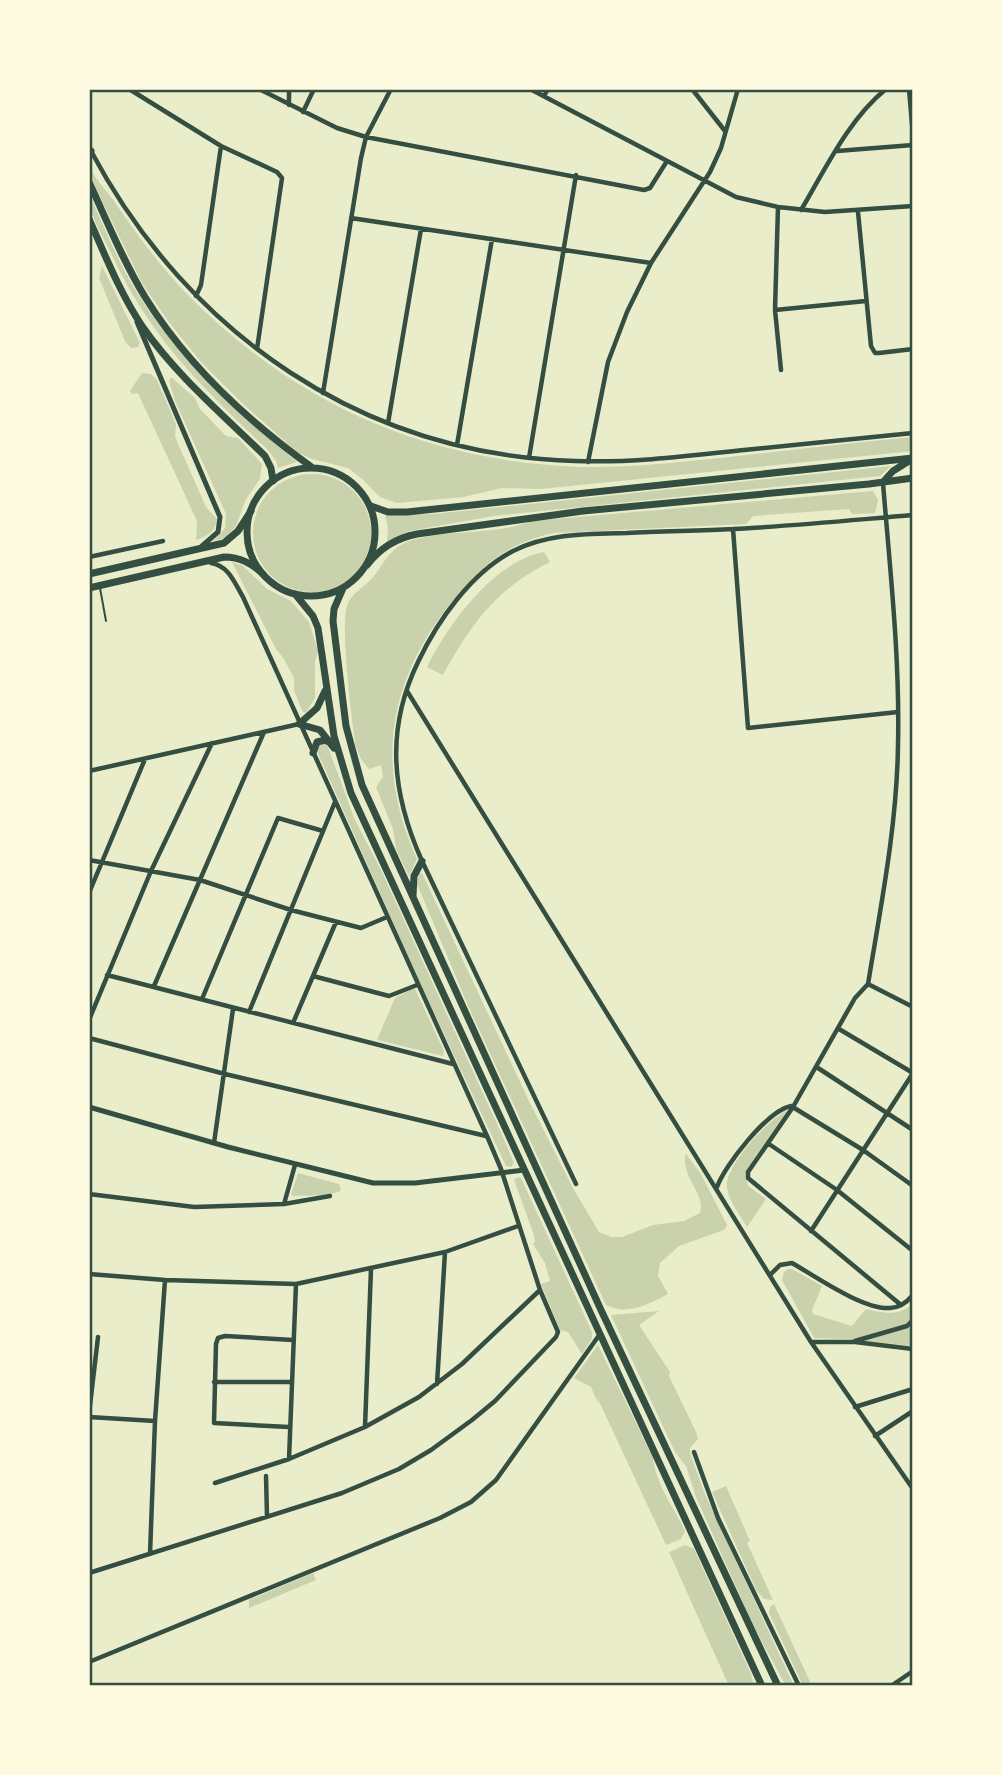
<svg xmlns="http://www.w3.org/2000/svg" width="1002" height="1775" viewBox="0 0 1002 1775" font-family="'Archivo Narrow',sans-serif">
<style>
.green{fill:#cad2ad}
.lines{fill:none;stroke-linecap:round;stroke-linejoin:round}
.service{stroke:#344e41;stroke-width:2}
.minor{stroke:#344e41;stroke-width:4.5}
.tertiary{stroke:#344e41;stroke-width:5}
.primary{stroke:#344e41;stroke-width:7}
.trunk{stroke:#344e41;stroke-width:7}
.neatline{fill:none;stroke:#344e41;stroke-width:2.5}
</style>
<rect width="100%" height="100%" fill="#e9edc9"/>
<path class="green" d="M89,167C96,180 106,190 114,201C137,235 160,266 189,296C298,406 426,461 581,467C630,468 680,462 729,457C790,450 851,443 913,437V451L541,489L502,488L464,497L397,503L380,497L362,479L348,468L312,459L297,452L241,402L201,362L168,321L142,283L101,199L89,172Z
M89,194C103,224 116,257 133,286C175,356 235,411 297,462L278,468L276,461L267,449C199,385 148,335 109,249C100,231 89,214 89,194Z
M102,266L140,343L138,347L131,348L125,341L99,278Z
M142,373L151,374L157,380L176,424L175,437L206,507L217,519C215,532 208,536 196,540L197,521L138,393L132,394L130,391Z
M171,377L195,398L200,409L226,436L238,438L262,464L260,479L246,499L236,526L225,538L214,541L225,528L226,514L175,401L169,381Z
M891,466L880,476L494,516L410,531L387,542L388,528L385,515L433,514Z
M253 533a59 59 0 1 1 118 0a59 59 0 1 1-118 0Z
M873,491L878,500L875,513L852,514L849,509L753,516L746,524L554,533C508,543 483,564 454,599C388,679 374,765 417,859L409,876L396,849L393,829L376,787L383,777L381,765L369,769L361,759L356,747C352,723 339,620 348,603C353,592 366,586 374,576C388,558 390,546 416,539C454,529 495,535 532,521Z
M544,552L550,562C497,588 471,624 443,675L427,667C448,624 494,561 544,552Z
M232,562L242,565L267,589L291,601L309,622L318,651L315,662V698L306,713L302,711L294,690V678L284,659L276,649Z
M324,743L328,747L355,820L381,870L503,1137L514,1163L511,1167L506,1166L421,985L316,749L317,745Z
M422,873L529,1101L574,1190L599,1232L611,1237H622L653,1225L684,1221L700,1213C706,1194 683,1180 685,1156L686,1154L701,1174L727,1225L724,1230L679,1246L660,1263L658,1276L668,1294C649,1304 627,1316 606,1305L469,1008L417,884L419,874Z
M412,989H415L444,1051L443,1056L377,1040L395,998Z
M786,1111L788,1112L745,1176L748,1186L766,1199L747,1227C740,1215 729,1202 727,1188C724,1166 768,1120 786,1111Z
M298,1173L339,1184L341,1190C333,1197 306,1195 293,1196L291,1195Z
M518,1177L521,1178L592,1332V1338L582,1354L568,1332L560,1330L541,1284L550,1281L545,1263L533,1244L535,1242L534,1235L514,1180Z
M788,1269H792L822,1286L812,1310L813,1314L852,1326L866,1309C885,1313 896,1317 913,1304V1346L848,1339L814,1338L782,1280L784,1272Z
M659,1311L639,1325L670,1372L669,1376L696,1432L698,1439L690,1448V1453L704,1492L794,1686H786L753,1625L696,1497L686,1466L675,1452L611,1315Z
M598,1345L653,1458C656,1485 674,1507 685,1531L681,1539L666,1545L597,1397L599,1406L591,1387L574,1378Z
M726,1486L750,1541L747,1543L773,1600L764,1599L756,1590L712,1492Z
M685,1545L694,1549L751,1674L754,1686H729L669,1552Z
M313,1573L316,1580L249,1608V1600Z
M774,1604L812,1686H803L769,1613L770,1607Z"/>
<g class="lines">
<path class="service" d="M100,588L106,621"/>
<path class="minor" d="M129,89L221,146L277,172L282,178L257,349
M259,89L337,128L366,137L644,190L650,188L667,161
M530,89L736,197L778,207L825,212L913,206
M692,89L725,131
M909,89L913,136
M544,96L548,89
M289,105V89
M303,112L314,89
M91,151C189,335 364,455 575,461C632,463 688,456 744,450C800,444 857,439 913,433
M837,151L913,145
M778,207L775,310L781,370
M801,210C826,168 848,120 886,89
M858,212L871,346L875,353H879L913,349
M351,218L651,263
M196,296L201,285L221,146
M775,310L866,301
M323,393L361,158L366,137L391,89
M388,423L421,229
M457,445L492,239
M529,458L576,175
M588,462L608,362L627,312L651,263L710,172L721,148L738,89
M883,483C890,570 900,657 898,745C897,825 881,905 868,984L855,998L793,1107L748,1172V1178L901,1305
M733,529L748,728L898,712
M89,557L163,541
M407,691L811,1342L913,1489
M89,771L299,724
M89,860L200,880L291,910L361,928L387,917
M89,893L145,759
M107,975L453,1064
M313,976L389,996L417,985
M868,984L913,1007
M154,986L264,732
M202,999L278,818L323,831
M249,1012L335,802
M89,1020L151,871L212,743
M293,1023L336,922
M839,1029L913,1073
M89,1038L225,1074L486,1136
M818,1068L913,1130
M214,1143L233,1009
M769,1144L837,1190L913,1251
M576,1184L422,861C392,794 385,730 418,662C438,620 471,573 513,551C549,533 588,534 627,533C662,531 698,531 733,529C793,526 853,520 913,515
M717,1187C725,1165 767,1111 791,1106L863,1150L913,1186
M89,1194L194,1207L284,1204L295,1165
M284,1204L330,1196
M811,1231L913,1073
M89,1274L165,1280L296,1284L445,1252L518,1226
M770,1275L780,1265L792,1263C815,1276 863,1310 890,1308C900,1308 907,1302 913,1295
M855,1341L907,1326L913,1320
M812,1342H855L913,1349
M214,1382H291
M437,1384L445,1252
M855,1407L913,1389
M89,1414L98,1337
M89,1417L155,1421
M289,1427L214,1423L216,1344L218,1338L225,1336L293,1340
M365,1427L371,1269
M875,1436L913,1411
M694,1452L718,1518L799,1686
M289,1459L296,1284
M266,1476L267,1517
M215,1483L289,1459L365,1427L419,1397L462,1364L540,1290
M150,1554L155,1421L165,1280
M89,1573L342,1493L399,1469L431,1450L472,1420L495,1401L556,1337L558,1332L540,1290L501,1169L487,1136L243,597C234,582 229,566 211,563
M89,1662L440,1518L471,1502L496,1480L600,1334
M891,1686L913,1671"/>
<path class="tertiary" d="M137,322L220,517L218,532L202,546
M89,1107L228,1147L373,1183H415L524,1170"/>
<path class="primary" d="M89,574L224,543L238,531L251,511
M89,588L224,557C240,557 251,563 263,574"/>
<path class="trunk" d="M89,150L91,151
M89,182C107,221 123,261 145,297C187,365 249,422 313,468
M89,219C105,255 120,293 142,326C176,375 222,414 265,456L271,468L273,481
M247 532a64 64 0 1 1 128 0a64 64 0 1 1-128 0Z
M883,482L893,471L909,461
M371,506L388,512H407L913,458
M367,565C380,548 396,538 417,534L583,511L869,484L913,478
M343,588L334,609L333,621L346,726L362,785L601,1310L778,1686
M295,594L313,616L318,628L334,736L351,793L762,1686
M299,724L320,730L334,748
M299,724L317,708L325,691
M313,753L317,742L325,740L331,743
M413,896L414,876L422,861"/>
</g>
<rect width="1002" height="1775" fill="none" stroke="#fefae0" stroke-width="182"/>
<rect x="91" y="91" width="820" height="1593" class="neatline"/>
</svg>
